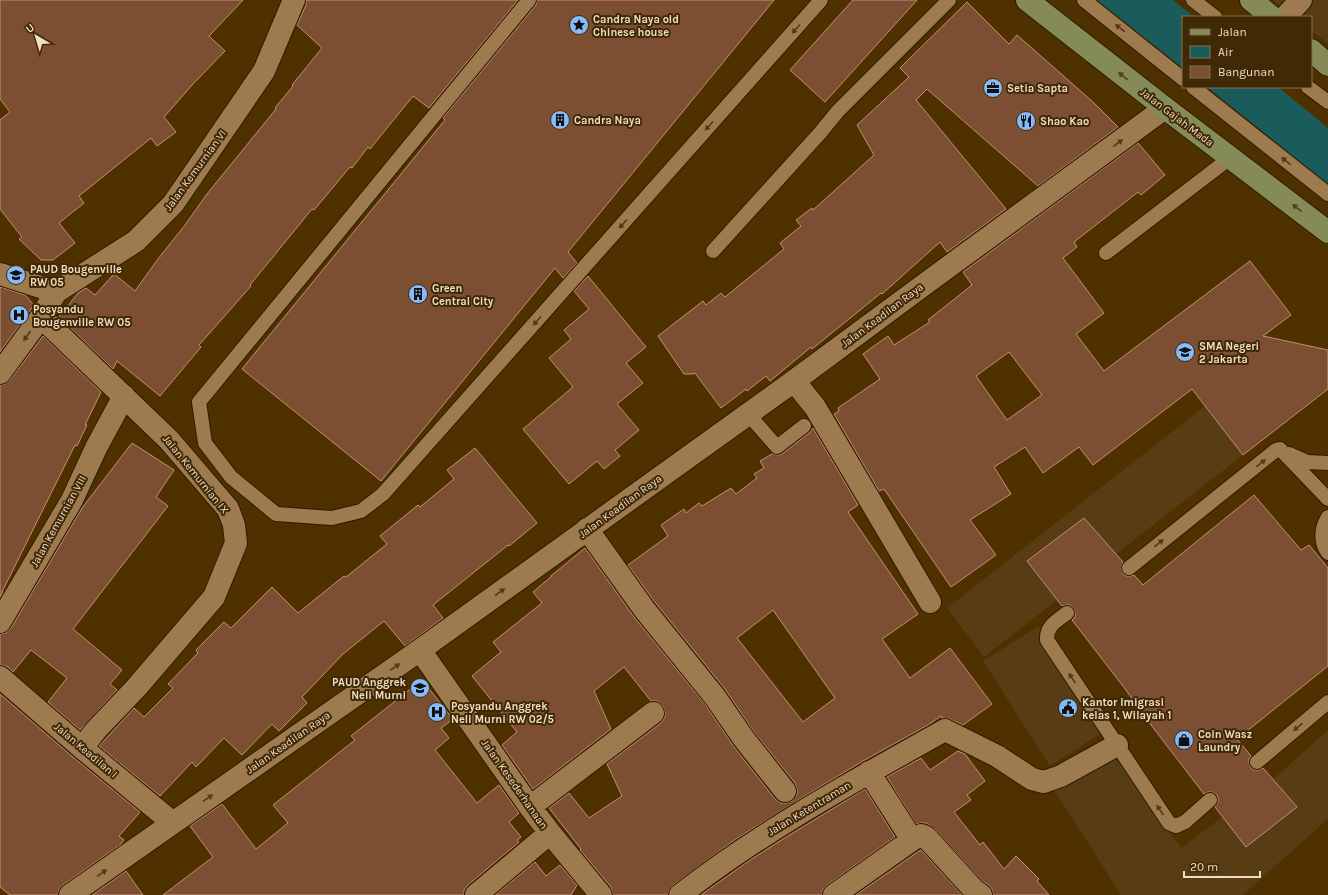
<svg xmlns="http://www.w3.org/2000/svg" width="1328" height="895" viewBox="0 0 1328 895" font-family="Karla,sans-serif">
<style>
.built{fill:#583c14}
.water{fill:#195c5b}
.building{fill:#7c4f32;stroke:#c29072;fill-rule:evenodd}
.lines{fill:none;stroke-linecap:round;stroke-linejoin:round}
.service-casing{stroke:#2c1c05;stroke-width:16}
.minor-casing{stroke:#2c1c05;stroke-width:24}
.primary-casing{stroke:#2c1c05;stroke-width:24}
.service{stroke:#9d7b4f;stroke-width:14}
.minor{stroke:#9d7b4f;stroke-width:22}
.primary{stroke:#848b56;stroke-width:22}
.oneway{fill:#533914}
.oneway2{fill:#514219}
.labels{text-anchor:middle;stroke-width:4;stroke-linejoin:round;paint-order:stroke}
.poi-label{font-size:11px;font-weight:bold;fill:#f0ddc6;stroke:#402905;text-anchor:start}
.street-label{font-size:11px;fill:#f0ddc6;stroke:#402905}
</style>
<rect width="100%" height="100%" fill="#4f3100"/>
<path class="built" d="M1273,0H1328V43L1311,30V17H1295Z
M1205,406L1243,455L984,657L947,608Z
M1038,626L1105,731L1050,766L983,661Z
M1328,730V819L1243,895H1121L1053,788L1113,751L1181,848L1278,775Z"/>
<path class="water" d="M1097,0H1173L1194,17H1183V68Z
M1207,87H1278L1328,128V184Z"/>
<path class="building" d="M0,0H243L209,36L225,51L193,84L164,117L176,132L157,146L151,138L79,196L84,203L59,223L75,243L53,260H41L19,239L22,237L0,209V120L10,112L0,99Z
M306,0H518L429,108L413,96L370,149L368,147L352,168L350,167L314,210L312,209L250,285L251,286L199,345L201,347L160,396L117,361L113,369L59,317L78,293L86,288L95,295L114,274L135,291L158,259L185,225L207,194L276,109L275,108L293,86L292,85L322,48L297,25L306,5Z
M537,0H774L568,252L577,263L563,278L555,268L381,481L242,369L445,120L443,118L536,5Z
M853,0H917L825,102L790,70Z
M967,2L1009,44L1017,35L1094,103L1118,127L1038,186L927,89L916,100L1006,209L947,252L940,242L882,294L881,293L812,349L811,347L770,381L766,376L747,391L746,389L721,408L695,373L692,374H684L658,336L703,301L706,305L721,293L725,297L784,249L780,243L801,226L796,220L812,208L813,210L874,155L857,125L909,77L900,68Z
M1138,143L1165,175L1141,195L1138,192L1074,242L1077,247L1063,258L1104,313L1076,334L1104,371L1250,261L1291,315L1263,336L1328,350V389L1243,455L1192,389L1093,465L1079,447L1043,473L1025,447L994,467L1011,494L970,520L996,555L951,587L884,489L879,491L834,414L839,411L838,408L880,379L863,354L888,336L894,345L930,322L928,320L972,285L963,272ZM1009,352L1042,395L1007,420L976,376Z
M588,276L646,347L626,363L643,383L617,404L639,430L615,450L620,456L604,469L597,461L569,484L523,429L573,387L549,358L571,339L564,330L589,309L574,291Z
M1,287L25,295L34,305L0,352V288Z
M43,336L101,392L85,425H87L77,446L75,445L2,592H3L0,597V385L5,384L10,380Z
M813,428L858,505L848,512L918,614L882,639L910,678L950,648L992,704L963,725L950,719L942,718L941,716L928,725L863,761L803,797L736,839L673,885L669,890L668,895H613L611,887L580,850L581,849L549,808L569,793L589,818L622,796L607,764L661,723L665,717V712L663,706L657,701H651L624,667L594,691L611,729L533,789L502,745L517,732L472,676L501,652L493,642L542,603L533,592L552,576H551L585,548L634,617L705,704L734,747L775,799L781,803H786L792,801L797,795V789L795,783L754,732L725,689L654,601L628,565L668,536L661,525L684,509L686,513L699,503L702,506L731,488L736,494L757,478L754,474L764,468L760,461L772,454L778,455L782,454L809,433ZM773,610L835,698L803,722L737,638Z
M132,443L174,470L156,497L168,506L73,629L122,670L110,684L117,690L80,730L48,702L67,678L31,650L13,672L8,667L0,665V634L6,633L11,628L82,508Z
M475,448L537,523L509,546L508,545L433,605L443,618L405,646L384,621L343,654L302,697L307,703L279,731L272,724L242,755L224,738L196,767L192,762L160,796L99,746L134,708L144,717L173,688L168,684L198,653L196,650L224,622L231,628L272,587L298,613L344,576L346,577L387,544L380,536L418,505L420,507L454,479L447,470Z
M1254,495L1301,550L1309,545L1328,568V666L1237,739L1251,756L1249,759V763L1251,768L1254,770H1258L1263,768L1297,807L1246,847L1215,807L1218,802V798L1217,795L1212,792H1208L1204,794L1148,721L1123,686L1072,620L1075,617V612L1073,608L1070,605H1066L1062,606L1027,561L1084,518L1123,562L1121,569L1123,574L1126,576H1130L1134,575L1143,585Z
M422,680L453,719L441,728L449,738L435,750L477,803L499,785L519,813L509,822L521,837L517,840L519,842L468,885L464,890V895H163L213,857L190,826L222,804L256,849L288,823L273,805L355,740L351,736Z
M0,694L74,758L140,812L119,836L124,840L120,845L63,885L59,889L58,895H10L0,887Z
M958,751L965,754L985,781L967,795L971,800L954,812L980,845L983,842L1004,869L1016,856L1039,879L1037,881L1049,895H993L992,889L989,885L982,881L935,829L926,823H921L916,824L887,777L921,758L930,770Z
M865,789L895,837L827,885L823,889L822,895H701L750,860L783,839Z
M921,850L962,895H856L919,851Z
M535,862L546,876L560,865L577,885L571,895H495Z
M126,871L143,895H92Z"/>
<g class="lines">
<defs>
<path id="service" d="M529,0L199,402L205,443L231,477L276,514L332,518L361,511L383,494L821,0
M1084,0L1183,79
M1193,0L1215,17
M1193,87L1328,194
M1308,87L1328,102
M713,251L820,133L838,111L949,0
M1106,253L1230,158
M748,414L777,447L804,426
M1289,454L1307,462L1328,463
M1328,517C1321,528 1320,542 1328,553
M1129,568L1276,450L1280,449L1328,499
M1067,613C1057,621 1046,626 1047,640L1169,823L1176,826L1185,822L1210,800
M1257,762L1328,702"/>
<path id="minor" d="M1285,17L1301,0
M0,274L56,292
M41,317L169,440L228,509L234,525L236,543L214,597L136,688L96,730L82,748
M0,373L41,317L56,292L136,241L173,204L264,71L294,0
M794,381L815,407L930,602
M587,529L644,609L715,697L744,739L785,791
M0,622L72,500L96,448L124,396
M420,650L530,807L550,833L601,895
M0,677L82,748L173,823
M869,772L912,840L921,835L926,837L974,890L981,895
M530,807L653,713
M70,895L420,650L794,381L925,284L1165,108
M476,895L550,833
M680,895C762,831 854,781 945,730L997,756L1032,779L1044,782L1061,776L1117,745
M834,895L912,840"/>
<path id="primary" d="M1027,0L1165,108L1328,232
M1251,0L1272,17
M1311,50L1328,65"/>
</defs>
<use href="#service" class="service-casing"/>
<use href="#minor" class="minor-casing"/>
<use href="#primary" class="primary-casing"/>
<use href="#service" class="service"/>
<use href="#minor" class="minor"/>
<use href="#primary" class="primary"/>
</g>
<defs><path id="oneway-solid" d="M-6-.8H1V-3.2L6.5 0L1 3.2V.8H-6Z"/></defs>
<g class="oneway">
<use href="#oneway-solid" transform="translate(1120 28) rotate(-142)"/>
<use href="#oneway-solid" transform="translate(796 29) rotate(132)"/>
<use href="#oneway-solid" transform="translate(709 126) rotate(132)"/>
<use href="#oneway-solid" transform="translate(1118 143) rotate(-36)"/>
<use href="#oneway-solid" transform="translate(1286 161) rotate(-142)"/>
<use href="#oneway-solid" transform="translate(623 224) rotate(132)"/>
<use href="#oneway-solid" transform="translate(537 321) rotate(132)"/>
<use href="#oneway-solid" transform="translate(27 336) rotate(126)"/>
<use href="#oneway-solid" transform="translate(1261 463) rotate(-39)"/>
<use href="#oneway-solid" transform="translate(1159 543) rotate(-39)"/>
<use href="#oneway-solid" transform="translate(500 592) rotate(-36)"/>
<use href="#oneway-solid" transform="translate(395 667) rotate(-35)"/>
<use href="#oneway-solid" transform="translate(1072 678) rotate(-124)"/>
<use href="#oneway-solid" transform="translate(1298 727) rotate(140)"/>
<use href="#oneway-solid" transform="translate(208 798) rotate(-35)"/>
<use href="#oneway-solid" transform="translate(1160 810) rotate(-124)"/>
<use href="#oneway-solid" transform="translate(102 873) rotate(-35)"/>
</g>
<g class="oneway2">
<use href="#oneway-solid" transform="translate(1123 76) rotate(-142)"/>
<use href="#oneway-solid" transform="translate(1297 208) rotate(-143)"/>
</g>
<defs>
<symbol id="sight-disc" viewBox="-11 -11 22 22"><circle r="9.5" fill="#85bbfb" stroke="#402905"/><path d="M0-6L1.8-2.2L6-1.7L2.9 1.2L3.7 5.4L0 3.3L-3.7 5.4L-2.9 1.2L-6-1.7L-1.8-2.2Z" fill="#111"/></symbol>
<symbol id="office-disc" viewBox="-11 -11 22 22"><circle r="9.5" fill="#85bbfb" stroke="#402905"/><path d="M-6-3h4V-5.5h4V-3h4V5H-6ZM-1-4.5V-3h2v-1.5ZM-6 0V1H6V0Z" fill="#111"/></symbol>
<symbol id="building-disc" viewBox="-11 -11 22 22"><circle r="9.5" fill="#85bbfb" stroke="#402905"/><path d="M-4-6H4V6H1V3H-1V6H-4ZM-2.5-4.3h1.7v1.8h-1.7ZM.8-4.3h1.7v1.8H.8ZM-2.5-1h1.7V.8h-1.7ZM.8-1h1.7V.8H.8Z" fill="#111"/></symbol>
<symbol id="restaurant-disc" viewBox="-11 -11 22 22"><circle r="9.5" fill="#85bbfb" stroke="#402905"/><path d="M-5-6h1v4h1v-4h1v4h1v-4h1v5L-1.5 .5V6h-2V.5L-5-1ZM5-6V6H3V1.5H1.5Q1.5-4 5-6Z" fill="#111"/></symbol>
<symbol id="school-disc" viewBox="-11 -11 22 22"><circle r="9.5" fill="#85bbfb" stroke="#402905"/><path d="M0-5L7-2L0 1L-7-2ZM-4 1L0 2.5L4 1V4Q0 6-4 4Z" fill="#111"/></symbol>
<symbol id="hospital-disc" viewBox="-11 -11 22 22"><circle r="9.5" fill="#85bbfb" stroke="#402905"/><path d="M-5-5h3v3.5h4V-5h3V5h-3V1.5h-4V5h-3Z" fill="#111"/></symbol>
<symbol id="civic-disc" viewBox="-11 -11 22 22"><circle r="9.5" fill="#85bbfb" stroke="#402905"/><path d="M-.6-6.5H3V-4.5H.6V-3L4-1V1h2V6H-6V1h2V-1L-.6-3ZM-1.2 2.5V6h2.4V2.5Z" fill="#111"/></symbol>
<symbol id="shop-disc" viewBox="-11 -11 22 22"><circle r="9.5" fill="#85bbfb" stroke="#402905"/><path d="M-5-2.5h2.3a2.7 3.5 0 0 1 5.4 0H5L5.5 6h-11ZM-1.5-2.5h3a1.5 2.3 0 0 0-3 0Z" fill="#111"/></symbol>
</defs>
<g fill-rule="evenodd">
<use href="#sight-disc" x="568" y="14" width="22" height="22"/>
<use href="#office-disc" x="982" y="77" width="22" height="22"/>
<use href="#building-disc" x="549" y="109" width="22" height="22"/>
<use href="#restaurant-disc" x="1015" y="110" width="22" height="22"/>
<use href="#school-disc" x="5" y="264" width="22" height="22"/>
<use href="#building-disc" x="407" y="283" width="22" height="22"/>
<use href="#hospital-disc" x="8" y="304" width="22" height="22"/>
<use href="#school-disc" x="1174" y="341" width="22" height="22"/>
<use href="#school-disc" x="409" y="677" width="22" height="22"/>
<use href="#civic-disc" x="1057" y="697" width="22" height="22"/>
<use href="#hospital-disc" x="426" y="701" width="22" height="22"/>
<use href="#shop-disc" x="1173" y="729" width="22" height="22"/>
</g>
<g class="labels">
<g class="poi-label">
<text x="593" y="23">Candra Naya old<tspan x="593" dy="13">Chinese house</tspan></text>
<text x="1007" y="92">Setia Sapta</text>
<text x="574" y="124">Candra Naya</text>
<text x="1040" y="125">Shao Kao</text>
<text x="30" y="273">PAUD Bougenville<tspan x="30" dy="13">RW 05</tspan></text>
<text x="432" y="292">Green<tspan x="432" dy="13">Central City</tspan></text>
<text x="33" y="313">Posyandu<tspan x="33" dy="13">Bougenville RW 05</tspan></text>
<text x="1199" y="350">SMA Negeri<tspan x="1199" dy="13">2 Jakarta</tspan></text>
<text x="406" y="686" text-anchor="end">PAUD Anggrek<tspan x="406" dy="13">Neli Murni</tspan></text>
<text x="1082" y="706">Kantor Imigrasi<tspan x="1082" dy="13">kelas 1, Wilayah 1</tspan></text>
<text x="451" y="710">Posyandu Anggrek<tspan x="451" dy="13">Neli Murni RW 02/5</tspan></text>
<text x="1198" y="738">Coin Wasz<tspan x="1198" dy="13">Laundry</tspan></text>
</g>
<g class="street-label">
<text transform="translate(1177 117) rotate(37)" y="4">Jalan Gajah Mada</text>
<text transform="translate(195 170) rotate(-54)" y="4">Jalan Kemurnian VI</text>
<text transform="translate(882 315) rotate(-37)" y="4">Jalan Keadilan Raya</text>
<text transform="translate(196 474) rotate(51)" y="4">Jalan Kemurnian IX</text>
<text transform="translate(620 506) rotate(-36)" y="4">Jalan Keadilan Raya</text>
<text transform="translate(58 521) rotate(-61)" y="4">Jalan Kemurnian VIII</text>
<text transform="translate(288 742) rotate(-35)" y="4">Jalan Keadilan Raya</text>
<text transform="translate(86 750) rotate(40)" y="4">Jalan Keadilan I</text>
<text transform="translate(515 784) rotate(55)" y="4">Jalan Kesederhanaan</text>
<text transform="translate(809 808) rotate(-31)" y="4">Jalan Ketentraman</text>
</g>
</g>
<rect x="1182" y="16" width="130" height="72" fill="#402905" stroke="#867152"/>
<rect x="1190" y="29" width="20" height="6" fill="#848b56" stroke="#867152"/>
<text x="1218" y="36" font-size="12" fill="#f0ddc6">Jalan</text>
<rect x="1190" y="46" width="20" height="12" fill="#195c5b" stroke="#867152"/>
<text x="1218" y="56" font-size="12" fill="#f0ddc6">Air</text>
<rect x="1190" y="66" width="20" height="12" fill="#7c4f32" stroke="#867152"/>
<text x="1218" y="76" font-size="12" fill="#f0ddc6">Bangunan</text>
<g transform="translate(36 36) rotate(322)" stroke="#402905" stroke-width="3" paint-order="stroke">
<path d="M0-3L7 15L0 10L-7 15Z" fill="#f0ddc6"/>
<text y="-6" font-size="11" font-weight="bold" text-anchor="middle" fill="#f0ddc6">U</text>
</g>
<path d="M1184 871v6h76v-6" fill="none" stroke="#f0ddc6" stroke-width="2"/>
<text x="1190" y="871" font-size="12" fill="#f0ddc6" stroke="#402905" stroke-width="3" paint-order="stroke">20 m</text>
</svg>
